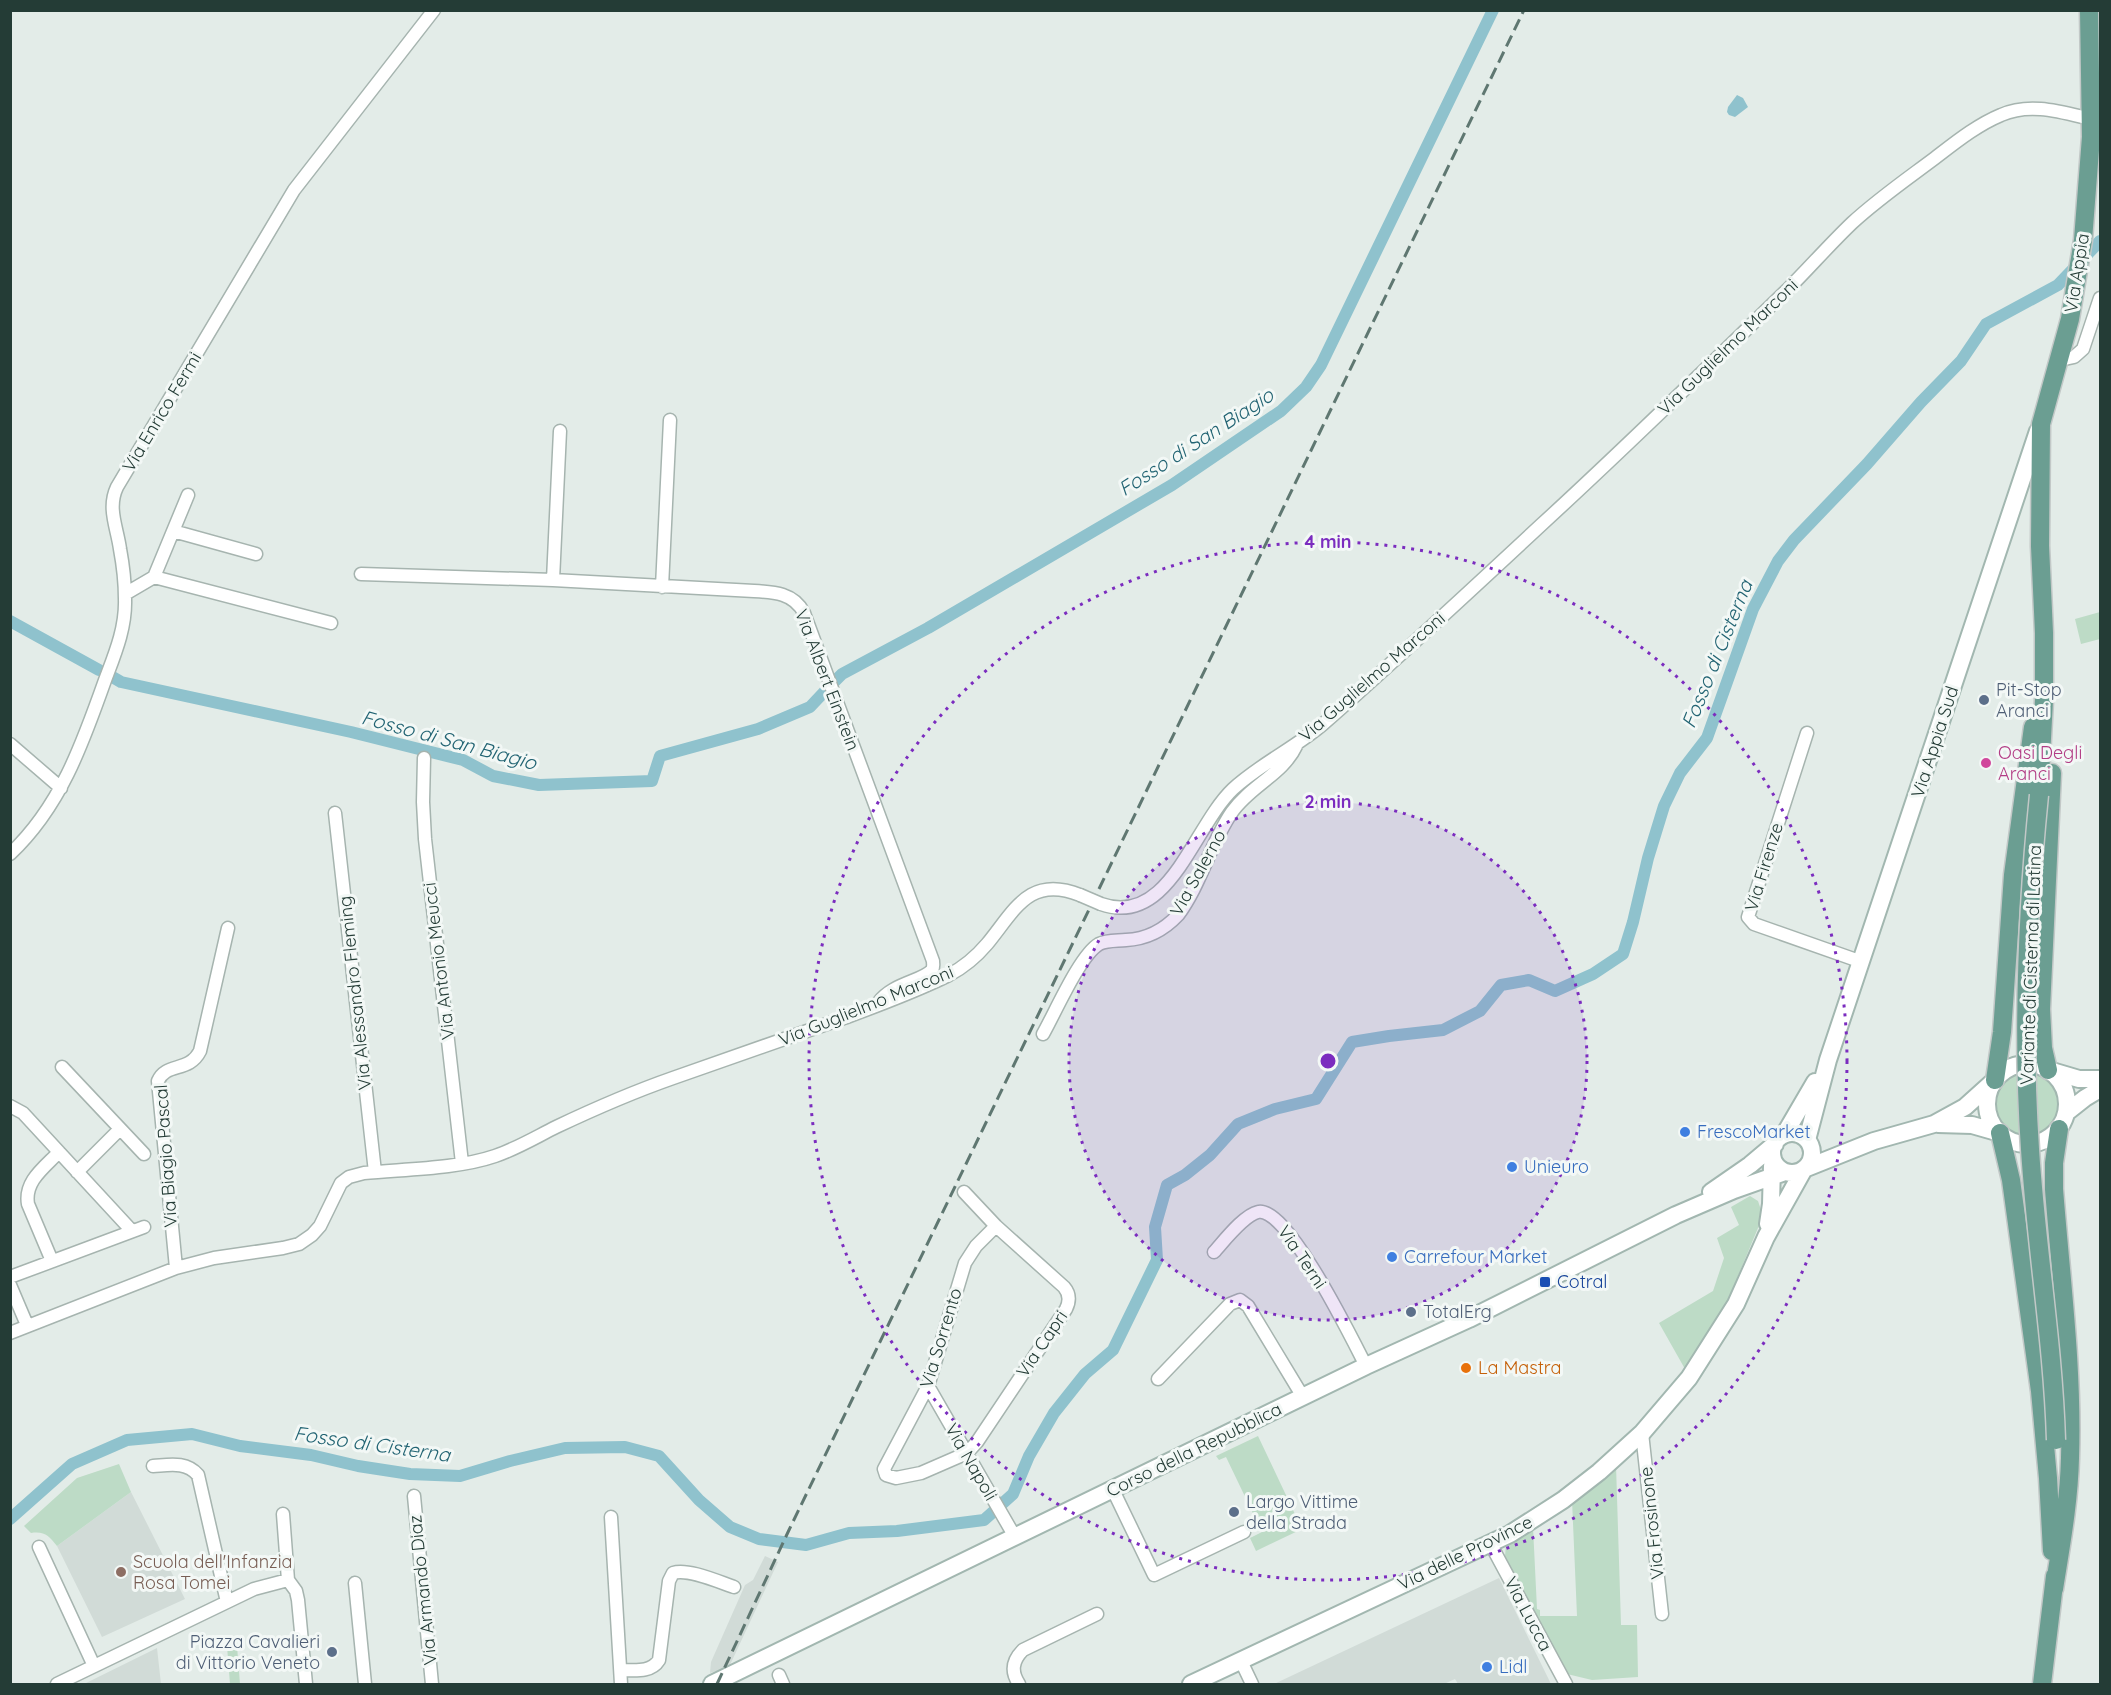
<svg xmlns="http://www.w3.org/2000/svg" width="2111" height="1695" viewBox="0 0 2111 1695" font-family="Quicksand,sans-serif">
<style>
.built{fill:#d1dbd7}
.green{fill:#bddbc6}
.water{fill:#8fc2cd}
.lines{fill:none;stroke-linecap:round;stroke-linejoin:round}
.canal{stroke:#8fc2cd;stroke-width:12}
.street-casing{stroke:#a6b4af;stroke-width:15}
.secondary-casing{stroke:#a2b7b0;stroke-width:20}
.primary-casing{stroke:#c2c8c7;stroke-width:21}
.street{stroke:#fff;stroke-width:12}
.secondary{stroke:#fff;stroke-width:16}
.primary{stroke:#6b9e92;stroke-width:18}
.rail{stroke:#5f7771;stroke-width:3;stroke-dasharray:12 6;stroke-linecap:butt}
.street-bridge-casing{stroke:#a6b4af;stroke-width:15;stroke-linecap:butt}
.primary-bridge-casing{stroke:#c2c8c7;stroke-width:21;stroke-linecap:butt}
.street-bridge{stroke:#fff;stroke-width:12}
.primary-bridge{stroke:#6b9e92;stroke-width:18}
.ring{fill:none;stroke:#7b2cbf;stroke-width:3;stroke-dasharray:3 6}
.service-dot{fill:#5c6f8a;stroke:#f3f8f6;stroke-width:2}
.hotel-dot{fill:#d1479c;stroke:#f3f8f6;stroke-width:2}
.shop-dot{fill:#3f7fe0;stroke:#f3f8f6;stroke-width:2}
.transit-dot{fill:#1a4fb4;stroke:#f3f8f6;stroke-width:2}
.food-dot{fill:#e8710a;stroke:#f3f8f6;stroke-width:2}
.education-dot{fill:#8d6e63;stroke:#f3f8f6;stroke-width:2}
.labels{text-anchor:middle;stroke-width:6;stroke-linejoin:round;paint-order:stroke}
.street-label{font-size:18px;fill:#243c36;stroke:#f3f8f6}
.service-label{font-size:18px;fill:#4e5e75;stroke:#f3f8f6;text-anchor:start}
.hotel-label{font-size:18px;fill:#b23c85;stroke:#f3f8f6;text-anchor:start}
.shop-label{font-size:18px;fill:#366cbe;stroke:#f3f8f6;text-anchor:start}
.transit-label{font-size:18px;fill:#164399;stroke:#f3f8f6;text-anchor:start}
.food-label{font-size:18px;fill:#c56008;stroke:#f3f8f6;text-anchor:start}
.education-label{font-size:18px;fill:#785e54;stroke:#f3f8f6;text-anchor:start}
.water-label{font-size:20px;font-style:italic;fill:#226473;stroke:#f3f8f6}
.centre{fill:#7b2cbf;stroke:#f3f8f6;stroke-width:3}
.ring-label{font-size:18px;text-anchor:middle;font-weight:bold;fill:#7b2cbf;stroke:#f3f8f6;stroke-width:6;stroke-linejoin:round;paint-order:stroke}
</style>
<rect width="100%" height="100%" fill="#e3ece8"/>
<path class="built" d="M131,1492L185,1599L102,1637L57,1546Z
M765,1556L778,1562L729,1667L710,1673L711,1662L745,1585L753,1580Z
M1499,1578L1551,1684H1458L1455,1679L1444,1684H1274Z
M157,1648L161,1684H84Z"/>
<path class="green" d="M2100,612V639L2081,644L2075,619Z
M1994 1105a33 33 0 1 1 66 0a33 33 0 1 1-66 0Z
M1750,1196L1758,1201L1763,1216L1723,1312L1685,1369L1659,1323L1713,1291L1724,1258L1717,1238L1739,1225L1731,1207Z
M1258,1436L1302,1529L1256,1551L1250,1538L1262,1532L1226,1457L1219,1460L1216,1456Z
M119,1464L131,1492L57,1546C49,1536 45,1531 31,1533L24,1526L77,1478Z
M1616,1465L1621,1625H1637L1638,1677L1592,1680L1567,1674L1505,1556L1506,1545L1533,1527L1537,1609L1540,1610V1616H1577L1572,1500Z
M227,1646H237L240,1684H230Z"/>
<path class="water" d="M1737,95L1743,98L1748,107L1735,117L1729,115L1727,112L1728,107Z"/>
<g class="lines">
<path class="canal" d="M10,621L99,670
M109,675L121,682L351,732L463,760L493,776L539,785L652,781L660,756L758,729L810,707L826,690
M834,682L842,674L928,628L1172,485L1281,411L1306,387L1321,365L1493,10
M10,1519L72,1464L127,1440L192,1434L240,1446L311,1455L358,1466L410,1474L460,1476L510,1461L565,1448L625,1447L659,1456L699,1500L730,1527L759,1539L806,1545L849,1533L897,1531L984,1520L1013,1494L1029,1456L1054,1413L1085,1374L1113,1350L1157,1260L1155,1227L1167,1185L1185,1175L1210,1155L1238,1124L1275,1109L1316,1099L1352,1042L1389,1036L1443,1030L1480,1011L1501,985L1529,980L1555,991L1593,974L1623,954L1633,922L1648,858L1664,806L1680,773L1707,738L1753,609L1778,561L1794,540L1867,464L1921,402L1961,361L1986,324L2058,285L2100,241"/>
<defs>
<path id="street" d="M2060,360L2074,357L2083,349L2100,298
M173,531L256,554
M361,574L553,580L754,591C774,592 794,593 804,613L933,961C933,965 934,966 932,970C923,981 892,983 878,1003
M154,577L188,495
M553,580L560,431
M662,587L670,420
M125,594L154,577L331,623
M1807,733L1748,917L1754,924L1862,962
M10,744L61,788
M424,758L423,802L425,839L462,1163
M335,813L375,1172
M10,854C60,807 82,745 104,683C114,656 126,629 125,599C125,583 123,565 120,549C117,527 107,508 117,487L294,190L434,10
M1101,904C1169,928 1193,827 1233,789C1260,764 1295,748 1323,724C1397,659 1469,592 1541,525C1625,448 1707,368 1788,289C1810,267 1830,244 1852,223C1878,199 1907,179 1935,158C1956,142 1977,125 2001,115C2030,102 2061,112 2091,119
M1043,1034C1055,1013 1080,955 1099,944C1107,940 1117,941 1126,940C1147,939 1164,930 1178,915C1201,884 1210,844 1232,812C1250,786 1283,774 1296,746
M62,1067L144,1154
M10,1106L23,1113L132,1231
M77,1172L120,1129
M964,1192L996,1226L1064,1287C1070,1294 1070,1301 1066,1309L977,1442L967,1453L921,1473L896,1478L886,1475L884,1469L928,1386L965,1263L976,1246L996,1226
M1214,1252C1224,1241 1244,1215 1258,1212C1287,1205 1353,1341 1366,1366
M52,1261L28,1204C24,1181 45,1167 59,1152
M176,1268L158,1081C166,1062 189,1073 200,1051L228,928
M10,1277L144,1227
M10,1285L27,1325
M10,1333L176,1268L214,1258L283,1248L299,1244L312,1235L320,1226L341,1183L349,1177L364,1173C405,1169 457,1169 495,1156C516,1149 536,1137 556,1127C594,1109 633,1092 673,1078C730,1058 787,1038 844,1018C879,1005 915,992 949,975C964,967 976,957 987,944C1015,910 1029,875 1080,895
M1158,1379L1230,1304L1240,1300L1248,1306L1303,1397
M928,1386L1015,1537
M1642,1433L1662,1614
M153,1466C169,1465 186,1461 198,1475L227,1602
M1113,1490L1154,1575L1244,1532
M414,1496L432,1684
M283,1514L288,1580
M611,1517L621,1684
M1490,1543L1566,1684
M39,1547L94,1666
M288,1580L296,1591L298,1600L306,1684
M355,1583L365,1684
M1241,1661L1252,1684
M621,1670C634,1670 651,1673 659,1660L669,1581L673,1573C688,1568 719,1582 734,1587
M779,1675L783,1684
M57,1684L254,1589L288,1580
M1019,1684C1011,1672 1012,1661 1023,1650L1097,1614"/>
<path id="secondary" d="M1987 1104a40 40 0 1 1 80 0a40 40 0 1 1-80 0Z
M2052,1071L2079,1079H2100
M2066,1113L2085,1098L2100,1089
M1938,1124L1972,1125L2000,1133
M1772 1153a20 20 0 1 1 40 0a20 20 0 1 1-40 0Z
M1784,1135L1815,1082
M1807,1140L1828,1060L2038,431
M1711,1192L1750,1165L1775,1144
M1768,1224L1771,1204L1772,1166
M712,1684L1366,1366L1469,1319L1676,1215L1734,1190L1785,1172
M1191,1684L1510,1534L1563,1500L1599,1472L1642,1433L1689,1378L1736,1304L1766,1237L1804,1169L1874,1141L1934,1124L1965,1107L1995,1080"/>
<path id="primary" d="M2039,795L2044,700V633L2040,546L2041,424L2070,319L2083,240L2091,137L2089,10
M2048,1070L2043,1048L2041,1009L2052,773
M1995,1080L2002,1032L2013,875L2033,727
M2000,1133L2011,1180L2040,1391L2048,1478L2052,1551
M2054,1589C2061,1545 2069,1502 2070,1458C2073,1368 2061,1279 2054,1189V1163L2059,1129
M2042,1684L2055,1576"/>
</defs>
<use href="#street" class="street-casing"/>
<use href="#secondary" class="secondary-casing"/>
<use href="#primary" class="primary-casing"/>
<use href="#street" class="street"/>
<use href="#secondary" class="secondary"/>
<use href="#primary" class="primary"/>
<path class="rail" d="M717,1684L789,1530L1524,10"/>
<defs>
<path id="street-bridge" d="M1080,895L1101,904"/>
<path id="primary-bridge" d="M2039,795C2027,913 2022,1031 2030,1149C2036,1246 2053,1342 2056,1440"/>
</defs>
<use href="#street-bridge" class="street-bridge-casing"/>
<use href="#primary-bridge" class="primary-bridge-casing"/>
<use href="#street-bridge" class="street-bridge"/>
<use href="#primary-bridge" class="primary-bridge"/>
</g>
<circle cx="1328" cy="1061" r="259" fill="#7b2cbf" fill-opacity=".12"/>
<g class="ring">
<circle cx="1328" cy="1061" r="259"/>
<circle cx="1328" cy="1061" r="519"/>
</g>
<g class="service-dot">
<circle cx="1984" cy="700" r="6"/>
<circle cx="1411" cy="1312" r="6"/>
<circle cx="1234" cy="1512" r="6"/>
<circle cx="332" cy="1652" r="6"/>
</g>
<circle class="hotel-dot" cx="1986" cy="763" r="6"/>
<g class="shop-dot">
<circle cx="1685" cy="1132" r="6"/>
<circle cx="1512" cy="1167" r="6"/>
<circle cx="1392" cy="1257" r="6"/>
<circle cx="1487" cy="1667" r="6"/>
</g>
<rect class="transit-dot" x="1539" y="1276" width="12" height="12" rx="3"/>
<circle class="food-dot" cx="1466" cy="1368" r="6"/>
<circle class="education-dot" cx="121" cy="1572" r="6"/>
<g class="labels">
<g class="street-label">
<text transform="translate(2077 273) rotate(-81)" y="6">Via Appia</text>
<text transform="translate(1728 347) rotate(-44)" y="6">Via Guglielmo Marconi</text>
<text transform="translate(162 412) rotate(-59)" y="6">Via Enrico Fermi</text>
<text transform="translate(1372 677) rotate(-41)" y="6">Via Guglielmo Marconi</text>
<text transform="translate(827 680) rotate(69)" y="6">Via Albert Einstein</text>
<text transform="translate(1935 742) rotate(-72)" y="6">Via Appia Sud</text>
<text transform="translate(1764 867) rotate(-73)" y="6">Via Firenze</text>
<text transform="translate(1198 873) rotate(-61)" y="6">Via Salerno</text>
<text transform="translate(439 961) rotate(-97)" y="6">Via Antonio Meucci</text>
<text transform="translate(2031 965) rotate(-88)" y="6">Variante di Cisterna di Latina</text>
<text transform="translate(355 993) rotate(-96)" y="6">Via Alessandro Fleming</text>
<text transform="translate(866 1006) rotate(-22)" y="6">Via Guglielmo Marconi</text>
<text transform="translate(166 1156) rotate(-94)" y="6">Via Biagio Pascal</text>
<text transform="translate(1302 1257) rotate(56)" y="6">Via Terni</text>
<text transform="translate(941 1338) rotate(-73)" y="6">Via Sorrento</text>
<text transform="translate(1042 1344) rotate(-56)" y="6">Via Capri</text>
<text transform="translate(1194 1450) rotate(-26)" y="6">Corso della Repubblica</text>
<text transform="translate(971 1462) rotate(60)" y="6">Via Napoli</text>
<text transform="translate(1652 1523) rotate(-96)" y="6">Via Frosinone</text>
<text transform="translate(1465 1553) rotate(-26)" y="6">Via delle Province</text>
<text transform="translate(423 1590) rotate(-96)" y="6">Via Armando Diaz</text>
<text transform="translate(1528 1614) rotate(62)" y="6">Via Lucca</text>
</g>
<g class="service-label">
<text x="1996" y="696">Pit-Stop<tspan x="1996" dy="21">Aranci</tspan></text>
<text x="1423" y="1318">TotalErg</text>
<text x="1246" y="1508">Largo Vittime<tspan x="1246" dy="21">della Strada</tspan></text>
<text x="320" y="1648" text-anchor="end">Piazza Cavalieri<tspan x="320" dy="21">di Vittorio Veneto</tspan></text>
</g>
<g class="hotel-label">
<text x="1998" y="759">Oasi Degli<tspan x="1998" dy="21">Aranci</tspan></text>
</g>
<g class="shop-label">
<text x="1697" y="1138">FrescoMarket</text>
<text x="1524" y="1173">Unieuro</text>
<text x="1404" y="1263">Carrefour Market</text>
<text x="1499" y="1673">Lidl</text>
</g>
<g class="transit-label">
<text x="1557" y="1288">Cotral</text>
</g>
<g class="food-label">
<text x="1478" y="1374">La Mastra</text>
</g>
<g class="education-label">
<text x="133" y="1568">Scuola dell'Infanzia<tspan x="133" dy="21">Rosa Tomei</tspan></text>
</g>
<g class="water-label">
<text transform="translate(1196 442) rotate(-33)" y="7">Fosso di San Biagio</text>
<text transform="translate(1717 654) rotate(-68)" y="7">Fosso di Cisterna</text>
<text transform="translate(449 740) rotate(15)" y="7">Fosso di San Biagio</text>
<text transform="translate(372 1444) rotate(8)" y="7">Fosso di Cisterna</text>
</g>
</g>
<circle cx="1328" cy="1061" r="9" class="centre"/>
<g class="ring-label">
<text x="1328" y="548">4 min</text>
<text x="1328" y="808">2 min</text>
</g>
<rect width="2111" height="1695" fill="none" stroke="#243c36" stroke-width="24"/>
</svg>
